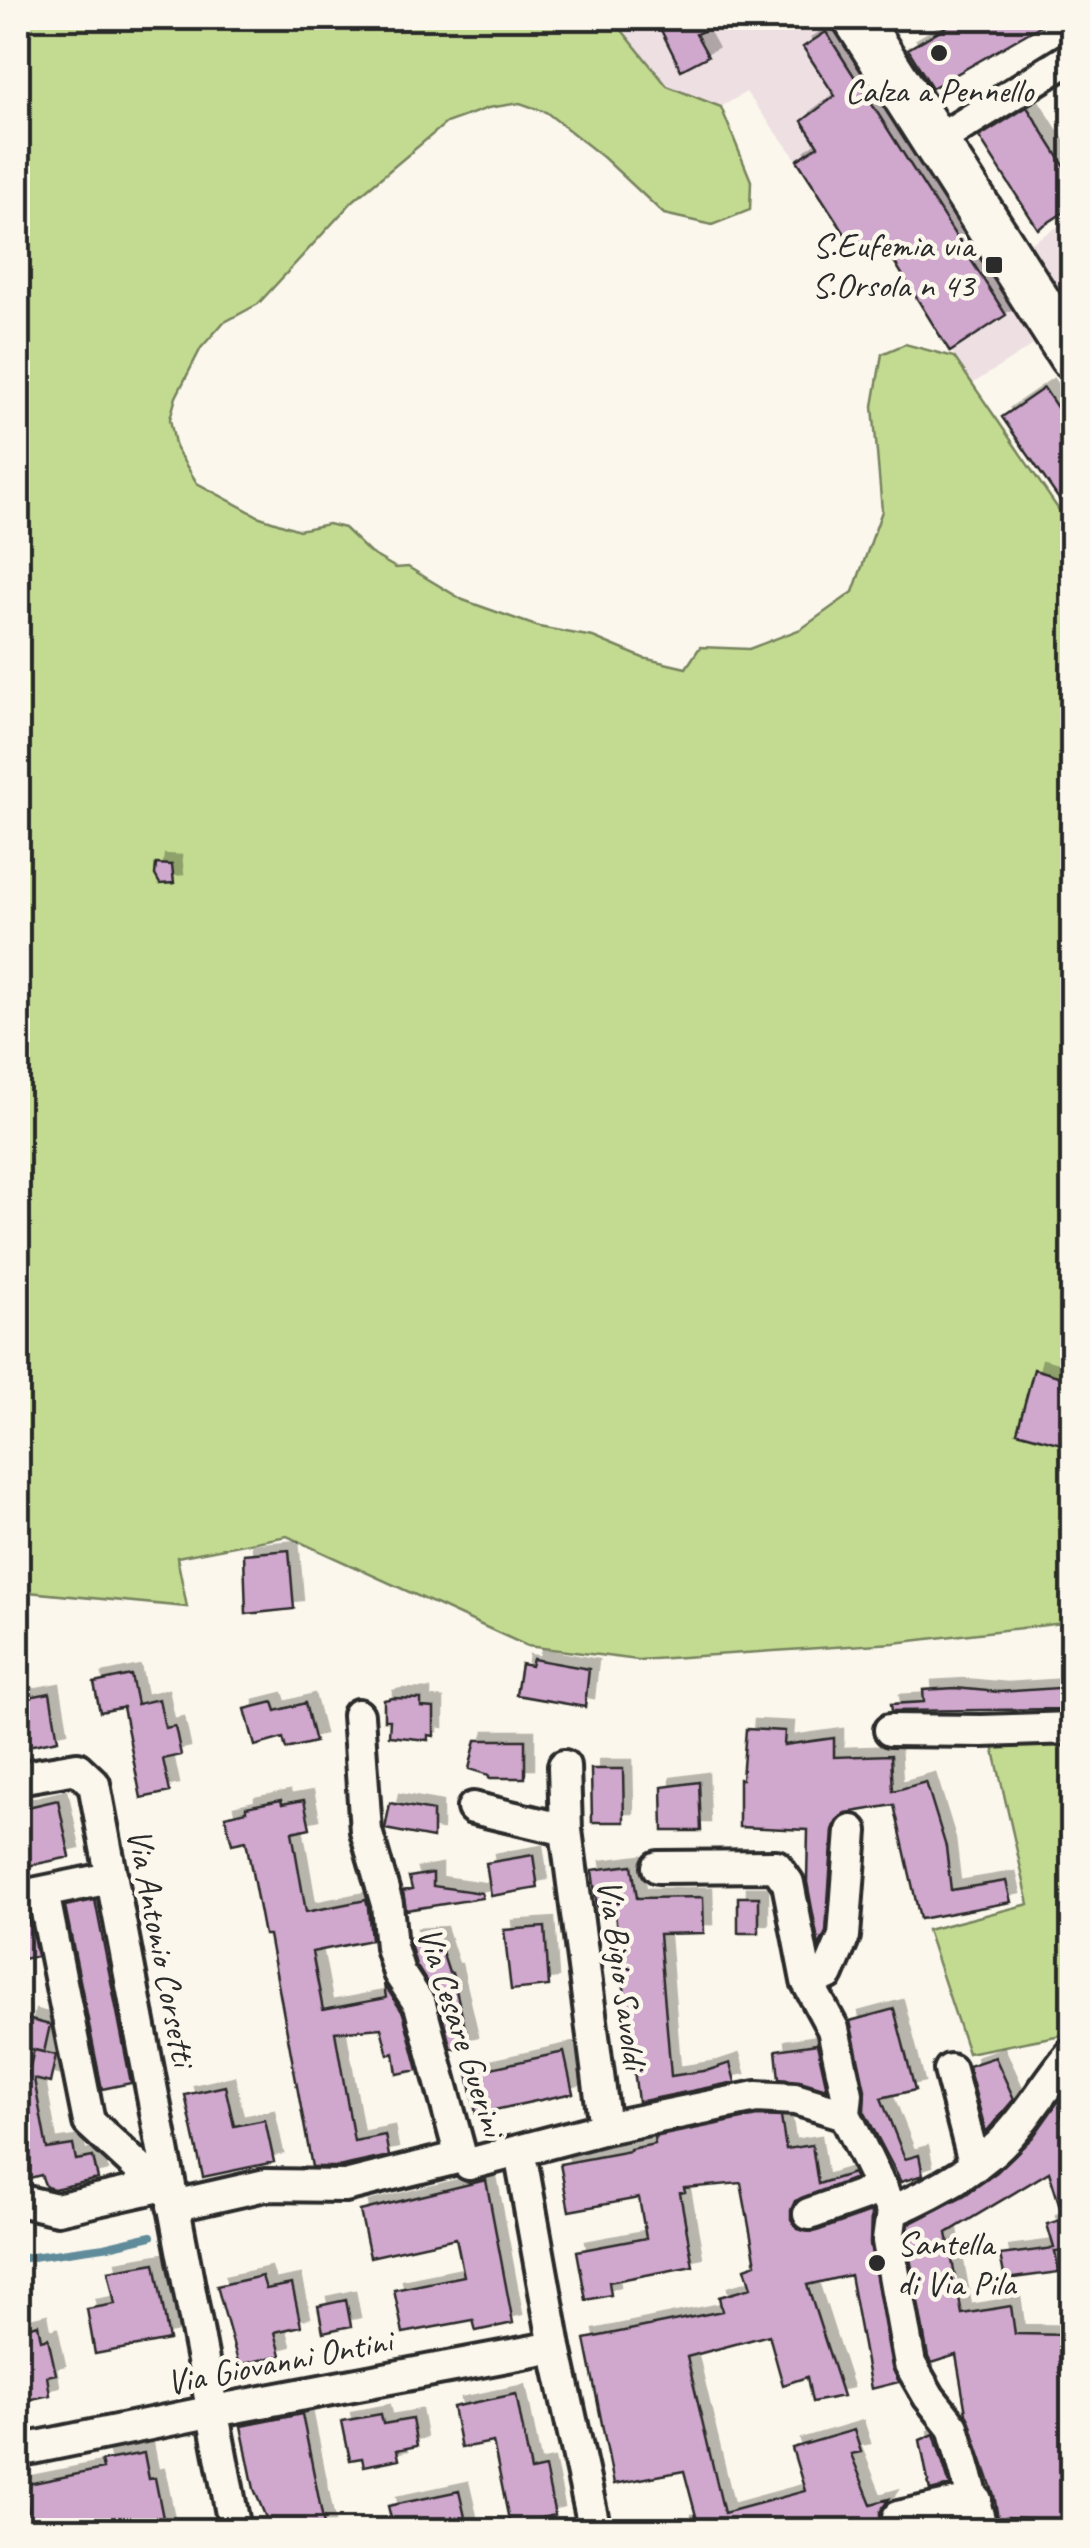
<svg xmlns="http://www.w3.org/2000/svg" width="1090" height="2548" viewBox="0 0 1090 2548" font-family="Caveat,sans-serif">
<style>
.built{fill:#eedfe3}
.green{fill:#c3db91;stroke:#77835e;stroke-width:2.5}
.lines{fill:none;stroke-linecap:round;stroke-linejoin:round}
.stream{stroke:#608b9a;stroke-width:8}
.building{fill:#d0a7cd;stroke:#2b2b2b;stroke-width:2.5;filter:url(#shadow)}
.street-casing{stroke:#2b2b2b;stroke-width:38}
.secondary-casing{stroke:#2b2b2b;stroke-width:52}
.street{stroke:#fbf7ec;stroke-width:30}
.secondary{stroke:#fbf7ec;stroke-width:45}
.poi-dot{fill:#2b2b2b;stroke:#fbf7ec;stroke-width:4}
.labels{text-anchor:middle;stroke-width:9;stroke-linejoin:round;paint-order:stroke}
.poi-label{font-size:35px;fill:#2b2b2b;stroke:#fbf7ec}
.street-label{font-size:35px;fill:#2b2b2b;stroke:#fbf7ec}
</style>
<defs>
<filter id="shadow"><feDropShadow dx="9" dy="-9" stdDeviation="0" flood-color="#0004"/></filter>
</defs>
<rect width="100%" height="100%" fill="#fbf7ec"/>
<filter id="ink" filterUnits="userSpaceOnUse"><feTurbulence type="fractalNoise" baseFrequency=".01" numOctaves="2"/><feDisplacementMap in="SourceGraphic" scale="20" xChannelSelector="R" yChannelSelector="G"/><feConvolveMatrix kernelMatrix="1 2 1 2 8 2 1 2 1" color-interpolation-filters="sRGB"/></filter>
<g filter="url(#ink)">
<path class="built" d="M612,18H845L1049,335L972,384L880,237L856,251L797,160L746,92L721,107L667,86Z
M1072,218V323L1023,248Z"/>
<path class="green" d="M18,18H612L667,86L721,107L751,181L750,210L712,225L664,214L603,157L546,112L520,103L488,108L446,123L353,201L258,304L223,323L201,348L176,397L170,419L176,449L197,483L260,517L299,530L328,524L344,528L370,553L396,568L408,567L463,600L539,627L593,637L643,658L686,668L700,647L749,649L801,629L853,592L882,511L873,406L882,354L905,344L954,357L1072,529V1622L894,1643L638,1660L527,1646L287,1536L177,1557L187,1607L18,1591Z
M1072,1742V2033L968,2053L927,1930L1029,1904L993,1746Z"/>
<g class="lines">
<path class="stream" d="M18,2259L104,2247L151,2236"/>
</g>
<path class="building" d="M655,18H733L696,34L708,56L681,70Z
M961,18H1054L932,88L908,49Z
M826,32L1006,315L950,352L879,237L856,251L797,160L818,146L802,121L835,96L803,47Z
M1027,107L1072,178V207L1038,229L979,137Z
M1044,388L1072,430V518L1002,417Z
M156,864L172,865L174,883L160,884L155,875Z
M1034,1369L1072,1380V1417L1065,1445L1017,1432Z
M289,1550L294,1609L246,1614L244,1554Z
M533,1659L589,1669L585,1707L516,1695L521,1664L531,1666Z
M131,1675L137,1704L159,1699L165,1728L175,1726L181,1755L163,1759L170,1792L141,1798L123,1707H125L100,1712L94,1683Z
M1072,1687V1709L892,1711L891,1704L924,1702L923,1690L955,1688L999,1692Z
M50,1693L58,1740L18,1748V1699Z
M393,1698L421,1699V1707L434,1708V1736L428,1735V1740L389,1736L390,1720H384V1700Z
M273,1702L276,1711L305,1703L315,1742L286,1749L283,1738L255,1746L245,1709Z
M746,1729L785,1731L784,1745L834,1738V1757L891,1755L893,1791L926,1782L946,1847L951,1890L1006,1881L1011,1902L920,1919L894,1805L846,1813L837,1820L833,1830L826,1932L819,1946L807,1882L808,1830L739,1827V1779H742Z
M476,1740H525V1778H489V1775L469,1769Z
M591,1769H623L624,1822H592Z
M699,1782L701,1831H663L662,1787Z
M58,1800L70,1857L18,1868V1825L22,1824L19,1809Z
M281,1800L282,1804L304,1800L310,1828L292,1832L306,1912L366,1900L368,1908L371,1940L312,1952L323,2010L386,1998L384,1984L403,2013L418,2070L397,2074L394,2053L388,2055L381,2028L335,2032L354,2141L385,2135L389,2156L338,2167H312L269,1935H264L246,1841L232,1844L225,1816L246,1811V1807Z
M390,1803L433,1811V1838L385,1829Z
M533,1855L538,1888L491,1896L486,1863Z
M632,1865L637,1898L703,1897L704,1933L659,1934L671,2076L709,2070L730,2063L735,2082L638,2102L615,1914L598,1916L592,1870Z
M433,1873V1886L482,1893V1898L406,1910L403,1891L412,1889L409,1877Z
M738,1897H759V1933H738Z
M95,1900L131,2083L102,2089L65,1906Z
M30,1921L37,1956L18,1960V1924Z
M545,1927L549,1986L511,1990L504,1930Z
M437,1936L449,1973H452L469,2045L451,2049L438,2000L416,1965L410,1943L409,1938Z
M894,2009L915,2090L881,2098L905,2159L919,2155L923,2175L901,2182L864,2111L865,2090L850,2021Z
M27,2019L50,2025L44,2052L21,2047Z
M817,2044L827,2089L800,2081L779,2079L776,2050Z
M34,2050L56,2055L50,2083L34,2079L47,2149L73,2145L76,2160L93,2157L98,2179L54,2189L46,2187L41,2175L30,2178L22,2138L18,2139V2101L22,2100Z
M564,2052L573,2093L476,2114L468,2073Z
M995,2057L1014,2099L986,2132L968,2066Z
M1072,2082V2106L1061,2113L1072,2140V2250L1055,2252L1059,2272L1005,2279L1000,2255L1054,2248L1047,2224L1064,2219L1049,2172L947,2233L962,2314L1011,2306L1015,2334L1072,2335V2521L1006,2517L1000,2530L994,2495L966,2413L956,2355L931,2363L928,2357L907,2241L909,2224L965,2195L997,2172L1033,2137Z
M225,2086L234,2126L265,2120L274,2162L203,2177L185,2095Z
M757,2116L781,2117L786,2149L812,2145L818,2184L853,2173L855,2178L795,2201L791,2210V2219L798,2229L814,2232L871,2212L870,2244L892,2367L899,2382L871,2389L850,2275L807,2285L843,2396L812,2402L807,2377L783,2385L769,2335L687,2357L724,2513L805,2491L792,2448L854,2430L861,2452L851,2454L871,2504L889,2499L880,2512V2522L885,2530H683V2524L697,2520L684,2471L614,2484L585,2339L722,2311L719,2297L751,2288L745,2268L756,2264L741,2183L684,2188L685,2192L680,2193L693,2266L609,2282L611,2295L586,2300L577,2251L646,2238L639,2198L569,2211L560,2164L630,2151V2149L655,2144L654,2137Z
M486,2180L513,2323L476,2331L473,2320L403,2333L394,2290L464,2276L456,2238L370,2257L360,2211Z
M155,2263L169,2340L95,2354L87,2309L115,2304L108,2271Z
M262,2276L266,2289L292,2284L301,2326L275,2332L281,2355L239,2365L217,2286Z
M346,2300L351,2326L323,2332L318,2306Z
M38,2324L41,2340L48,2338L56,2374L47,2376L50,2395L18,2402V2329Z
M516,2394L531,2471L545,2468L555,2515L510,2525L493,2442L461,2448L453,2407Z
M302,2414L325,2530H271L254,2489L241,2426Z
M381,2414L383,2424L412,2419L417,2446L397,2450L399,2459L364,2466L362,2458L350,2460L342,2421Z
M934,2434L950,2486L930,2491L920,2440Z
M144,2453L149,2479L155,2478L165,2528L149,2530H32L23,2485L103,2469L101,2461Z
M459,2491L468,2530H394L388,2506Z"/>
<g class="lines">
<defs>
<path id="street" d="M937,141L1072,57
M358,1715L366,1831L387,1904L391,1947L399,1973L420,2005L461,2157L469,2164L605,2128L756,2097L795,2099L845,2114L892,2211
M890,1730L982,1731L1072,1728
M564,1766L566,1830L605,2128
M18,1778L77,1768L94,1784L235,2530
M473,1808L566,1830
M658,1867L776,1866L788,1883L807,1981L833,2029L847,2094L845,2114
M43,1892L89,2122L142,2171L169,2184
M18,1897L110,1878
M807,1981L828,1974L844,1936L852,1831
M950,2070L975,2166
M523,2169L555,2347L595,2530
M18,2200L57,2209L169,2184
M173,2206L265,2185L345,2186L461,2157
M892,2211L888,2241L910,2364L929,2397L953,2427L982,2530
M892,2211C934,2193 980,2168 1010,2134C1033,2109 1049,2079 1072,2053
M809,2214L882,2188
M18,2451L214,2411L555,2347
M898,2517L976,2500"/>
<path id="secondary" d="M856,18L1072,356"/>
</defs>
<use href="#street" class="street-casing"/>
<use href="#secondary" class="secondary-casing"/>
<use href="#street" class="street"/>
<use href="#secondary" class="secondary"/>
</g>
</g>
<g class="poi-dot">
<circle cx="939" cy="53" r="10"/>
<rect x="984" y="255" width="20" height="20" rx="5"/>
<circle cx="877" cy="2263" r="10"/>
</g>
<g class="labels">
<g class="poi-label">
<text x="939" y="102">Calza a Pennello</text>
<text x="974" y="257" text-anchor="end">S.Eufemia via<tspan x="974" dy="40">S.Orsola n 43</tspan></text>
<text x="897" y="2255" text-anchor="start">Santella<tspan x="897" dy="40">di Via Pila</tspan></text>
</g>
<g class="street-label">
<text transform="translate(162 1947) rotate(79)" y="12">Via Antonio Corsetti</text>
<text transform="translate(623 1974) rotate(82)" y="12">Via Bigio Savoldi</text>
<text transform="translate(462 2031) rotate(72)" y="12">Via Cesare Guerini</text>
<text transform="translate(279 2361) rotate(-11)" y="12">Via Giovanni Ontini</text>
</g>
</g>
<rect width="1090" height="2548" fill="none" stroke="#fbf7ec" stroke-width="60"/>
<rect x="30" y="30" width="1030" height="2488" fill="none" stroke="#2b2b2b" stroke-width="4" filter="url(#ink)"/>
</svg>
